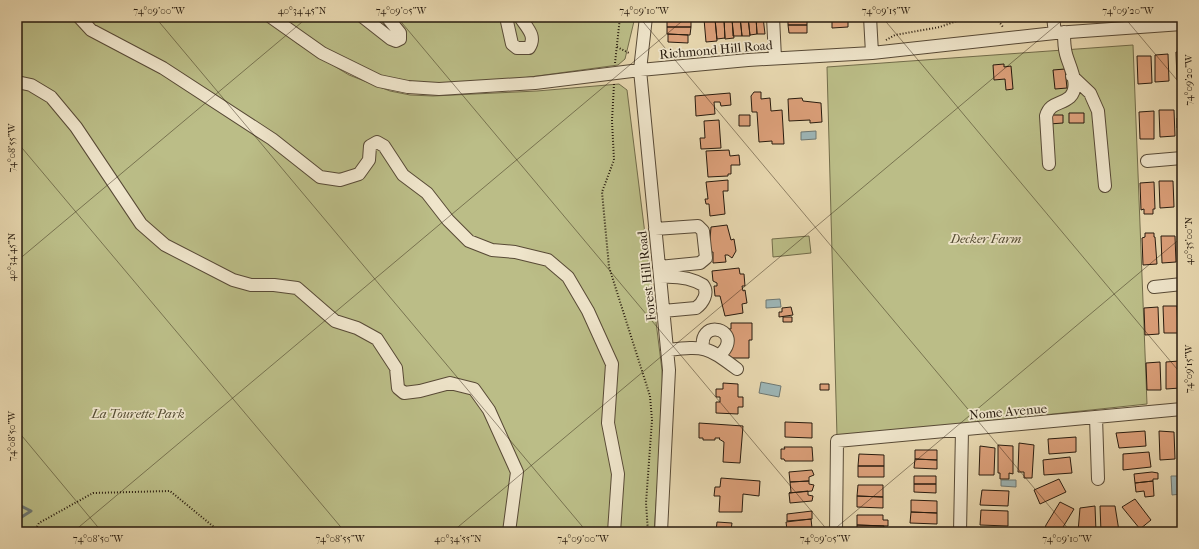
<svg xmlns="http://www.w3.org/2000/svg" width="1199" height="549" viewBox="0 0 1199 549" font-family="'IM FELL French Canon',serif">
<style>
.green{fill:#bbbd87;stroke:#726c4a}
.water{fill:#9db6b7;stroke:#6e7873}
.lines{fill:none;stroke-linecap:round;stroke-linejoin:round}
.stream{stroke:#6e7873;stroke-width:3}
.building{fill:#db9f79;stroke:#281b0e}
.minor-casing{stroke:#584a36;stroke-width:14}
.path{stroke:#281b0e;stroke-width:2;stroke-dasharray:1 2;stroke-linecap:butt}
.minor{stroke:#efe5cb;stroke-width:12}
.ticks{fill:none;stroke:#281b0e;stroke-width:1;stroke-opacity:0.45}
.labels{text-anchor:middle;stroke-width:3.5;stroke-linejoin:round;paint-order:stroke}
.street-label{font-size:13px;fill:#281b0e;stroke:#efe5cb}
.park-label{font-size:13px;font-style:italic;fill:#544c32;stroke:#efe5cb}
.neatline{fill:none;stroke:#281b0e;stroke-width:1.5}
.ticks-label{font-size:10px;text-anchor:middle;fill:#281b0e}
</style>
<rect width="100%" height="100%" fill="#e7d7af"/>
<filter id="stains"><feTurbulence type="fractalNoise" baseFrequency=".005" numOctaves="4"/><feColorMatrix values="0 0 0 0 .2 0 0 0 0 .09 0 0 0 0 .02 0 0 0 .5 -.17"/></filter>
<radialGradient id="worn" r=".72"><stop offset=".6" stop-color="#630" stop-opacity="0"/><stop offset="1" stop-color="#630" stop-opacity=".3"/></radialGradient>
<path class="green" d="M17,17H263L298,44L349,75L390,91L410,95L433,96L537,91L619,84L627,90L662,370L663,407L654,532H17Z
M281,17H635L625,59L618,65L493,82L408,83L378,75L325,49Z
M1133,45L1147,404L837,437L827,67Z
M809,236L811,253L773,257L772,239Z"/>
<path class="water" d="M816,131V139L801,140V132Z
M780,299L781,307L766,308V300Z
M761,382L781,386L779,397L759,393Z
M1171,476H1180L1181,494L1172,495Z
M1001,480H1016V487L1001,486Z"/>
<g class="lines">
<path class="stream" d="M17,504L31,511L17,520"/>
</g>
<path class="building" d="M670,17H689V20L670,19Z
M732,17H740L742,36H733Z
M740,17H748L750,36H742Z
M748,17H756L757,34L750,35Z
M756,17H763L765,34H757Z
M788,17H807V25H788Z
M832,17H848V27L832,28Z
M715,18L717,41L706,42L704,19Z
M667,19L691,20V27H667Z
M724,19L725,38L717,39L715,20Z
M724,20H732L734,38L725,39Z
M788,25H807V33H789Z
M667,27H691L690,35L667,34Z
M668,34L688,35V43L668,42Z
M1176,52H1182V79L1177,80Z
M1168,54L1169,81L1155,82V55Z
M1137,56H1151L1152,83L1138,84Z
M1004,64V67L1011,66L1013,89L1006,90L1005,79L994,80L993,65Z
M1065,69L1067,88L1055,89L1053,70Z
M754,92H761V99L770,98L771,111L782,110L784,144H772V141L759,142L757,112H752L751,96Z
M730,93L731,105L721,106L720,102H714L715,114L696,116L695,96Z
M802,98L803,101L821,103L822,122L810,123V120L789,121L788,99Z
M1180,109H1182V136L1181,128H1177V118H1180Z
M1159,110H1174L1175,136L1160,137Z
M1154,111V139H1140L1139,112Z
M1069,113H1084V123H1069Z
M739,115H750V126H739Z
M1048,115H1063V123L1049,124Z
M719,120L721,148L701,149L700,138H705L704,121Z
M729,150L730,156L739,155L740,165H731V174H728V176L708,177L706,151Z
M1182,179V206H1179L1178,180Z
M728,180V191H723L725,214L710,216L709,204H706L705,199H708L706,182Z
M1159,181H1173L1174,207L1160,208Z
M1154,182L1155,209H1153V214H1144V209L1141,210L1140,183Z
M727,225L731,240L734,239L736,251L732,258L728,255H725L726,262L713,263V252H709L711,227Z
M1145,233H1154V237H1155L1157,264L1143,265L1142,238L1145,237Z
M1180,235H1182V261H1181Z
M1161,236H1175L1176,262L1162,263Z
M739,268L740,274H744L745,286H742L743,291L745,290L747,303L742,304L743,313L725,316L720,296H715L714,286H717V283L713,281L712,271Z
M1163,306H1177L1178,333H1164Z
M791,307L793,315L779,317V312H782V308Z
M1158,307L1159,334L1145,335L1144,308Z
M783,317H792V322H783Z
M731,323H752V340H749V358H728V329H731Z
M1179,361L1180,388L1166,389V362Z
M1160,362L1161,390H1147L1146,363Z
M723,383L738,384V397H743V407H738V414L716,413V402H720V397H716V389H723Z
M820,384H829V390H820Z
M785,422L812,423V438L785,437Z
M699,423L743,426L740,463L723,462L724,442L719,439L720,438H715V440H703V438H699Z
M1145,431L1146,446L1119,448L1116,433Z
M1159,431L1174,432L1175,459L1160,460Z
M1076,437V452L1049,454L1048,439Z
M1019,443L1034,445L1032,478H1024V472H1018Z
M998,445L1013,446V474L1009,473V479H1000V473H998Z
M980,446L995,448L994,475H979Z
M784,447H812L813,461H785L784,459H781V449H785Z
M915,450H937V460L915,459Z
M1149,452L1151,467L1123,470V454Z
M859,454L884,455V466H858Z
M1070,457L1072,473L1044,475L1043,460Z
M915,459L937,460V469L914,468Z
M858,466H884V477H858Z
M812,470L814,475L809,477V481L790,482L789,472Z
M1152,472L1158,473V479H1153V481L1135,483L1134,474Z
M914,476H936V484H914Z
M721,478L760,481L759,496L743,494L742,512H719L720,496H714L715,487H720Z
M1059,479L1066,492L1040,504L1034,490Z
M809,481V484L814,485L812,491L789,493L791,492L790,482Z
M1153,481L1154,496L1145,497L1144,491L1136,492L1135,483Z
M914,484H936V493L914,492Z
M858,485H883V497L857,496Z
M982,490L1009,491L1008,506L980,505Z
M808,491V495L813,496L812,501L790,503L789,493Z
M857,496L883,497V508L857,507Z
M1135,499L1151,520L1140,529L1122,507Z
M911,500L937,501V513L911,512Z
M1060,502L1074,509L1060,532H1046L1044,531L1046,525Z
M1095,506L1096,532H1078L1080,508Z
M1100,506H1115L1119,531L1101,532Z
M981,510L1008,511V526L980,525Z
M812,511V519L787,521V514Z
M911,512L937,513V524L910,523Z
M857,515H883V520H888V526L857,525Z
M811,519L812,528L787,530L786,522Z
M717,522L732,523L731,530H737V532H716Z
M857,525L884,526L883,532H857Z
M981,530L1008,531V532H981Z"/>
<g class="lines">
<defs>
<path id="minor" d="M79,17L91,30L163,68L272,139L320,177L340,180L359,174L369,160L370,146L377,142L384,146L403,175L427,193L448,220L469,241L492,250L515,252L548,260L568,277L588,311L612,364L608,423L618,474L614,532
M271,17L322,53L379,81L408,87L439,89L535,83L640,70L748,60L872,53L1055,33L1182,24
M363,17L391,39L396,41L400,39V33L387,17
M506,17L512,44L517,48H529C537,36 527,28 520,17
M646,17L640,70L669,370L661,532
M773,17L775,58
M870,17L872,53
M1053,17L1055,33
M1072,76L1090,93L1098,111L1105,186
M17,82L31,85L51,97L76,127L141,224L165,245L233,280L251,285H274L297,288L335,321L357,328L377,339L396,368L398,388L404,393L420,391L450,383L474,389L489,410L517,472L509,532
M1147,161L1182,158
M1049,164L1046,116C1050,102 1061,105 1070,97C1081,86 1069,66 1066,54C1064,47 1064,40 1064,32
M655,229L698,226L703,231L706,258L700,263L659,267
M660,277C675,276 690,277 703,285C709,293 703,303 696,308L663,311
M1154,287L1182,284
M703,348C699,321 733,327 727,345C726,349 722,353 719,356
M667,350C706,346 706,346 737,369
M1096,417L1098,479
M836,532L837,441L1182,409
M960,532L962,430"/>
</defs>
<use href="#minor" class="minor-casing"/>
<path class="path" d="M886,40L895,35L940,27L962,19L993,18L997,19L1003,27
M617,47L629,53
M615,63L620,17
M614,84L612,121L614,160L602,192L609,267L650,396L652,420L646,503L648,532
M34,532L39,523L93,493L170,491L220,532"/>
<use href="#minor" class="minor"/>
</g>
<path class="ticks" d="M155,17L587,532M397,17L829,532M639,17L1071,532M882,17L1182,375M1124,17L1182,86M17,142L345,532M17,261L308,17M17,430L102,532M73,532L687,17M452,532L1066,17M831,532L1182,237"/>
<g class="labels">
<g class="street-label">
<text transform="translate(716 49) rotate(-5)" y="5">Richmond Hill Road</text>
<text transform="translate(646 276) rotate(-96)" y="5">Forest Hill Road</text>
<text transform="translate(1008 411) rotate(-5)" y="5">Nome Avenue</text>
</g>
<g class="park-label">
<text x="986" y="243">Decker Farm</text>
<text x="138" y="418">La Tourette Park</text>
</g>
</g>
<rect width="1199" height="549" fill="none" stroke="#e7d7af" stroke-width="44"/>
<rect x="22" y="22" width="1155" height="505" class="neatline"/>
<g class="ticks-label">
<text x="159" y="14">74°09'00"W</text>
<text x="302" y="14">40°34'45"N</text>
<text x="401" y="14">74°09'05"W</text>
<text x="644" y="14">74°09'10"W</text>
<text x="886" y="14">74°09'15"W</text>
<text x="1128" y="14">74°09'20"W</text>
<text transform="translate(1188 80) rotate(-90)" y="4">74°09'20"W</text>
<text transform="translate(11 148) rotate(-90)" y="4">74°08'55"W</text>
<text transform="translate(1188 241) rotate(-90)" y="4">40°35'00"N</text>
<text transform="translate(11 257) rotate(-90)" y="4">40°34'45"N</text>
<text transform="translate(1188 369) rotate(-90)" y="4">74°09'15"W</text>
<text transform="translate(11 436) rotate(-90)" y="4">74°08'50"W</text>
<text x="98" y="542">74°08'50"W</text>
<text x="340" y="542">74°08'55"W</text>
<text x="458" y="542">40°34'55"N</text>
<text x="583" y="542">74°09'00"W</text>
<text x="825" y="542">74°09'05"W</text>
<text x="1067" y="542">74°09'10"W</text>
</g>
<rect width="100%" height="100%" filter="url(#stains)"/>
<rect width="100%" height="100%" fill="url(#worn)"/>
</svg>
